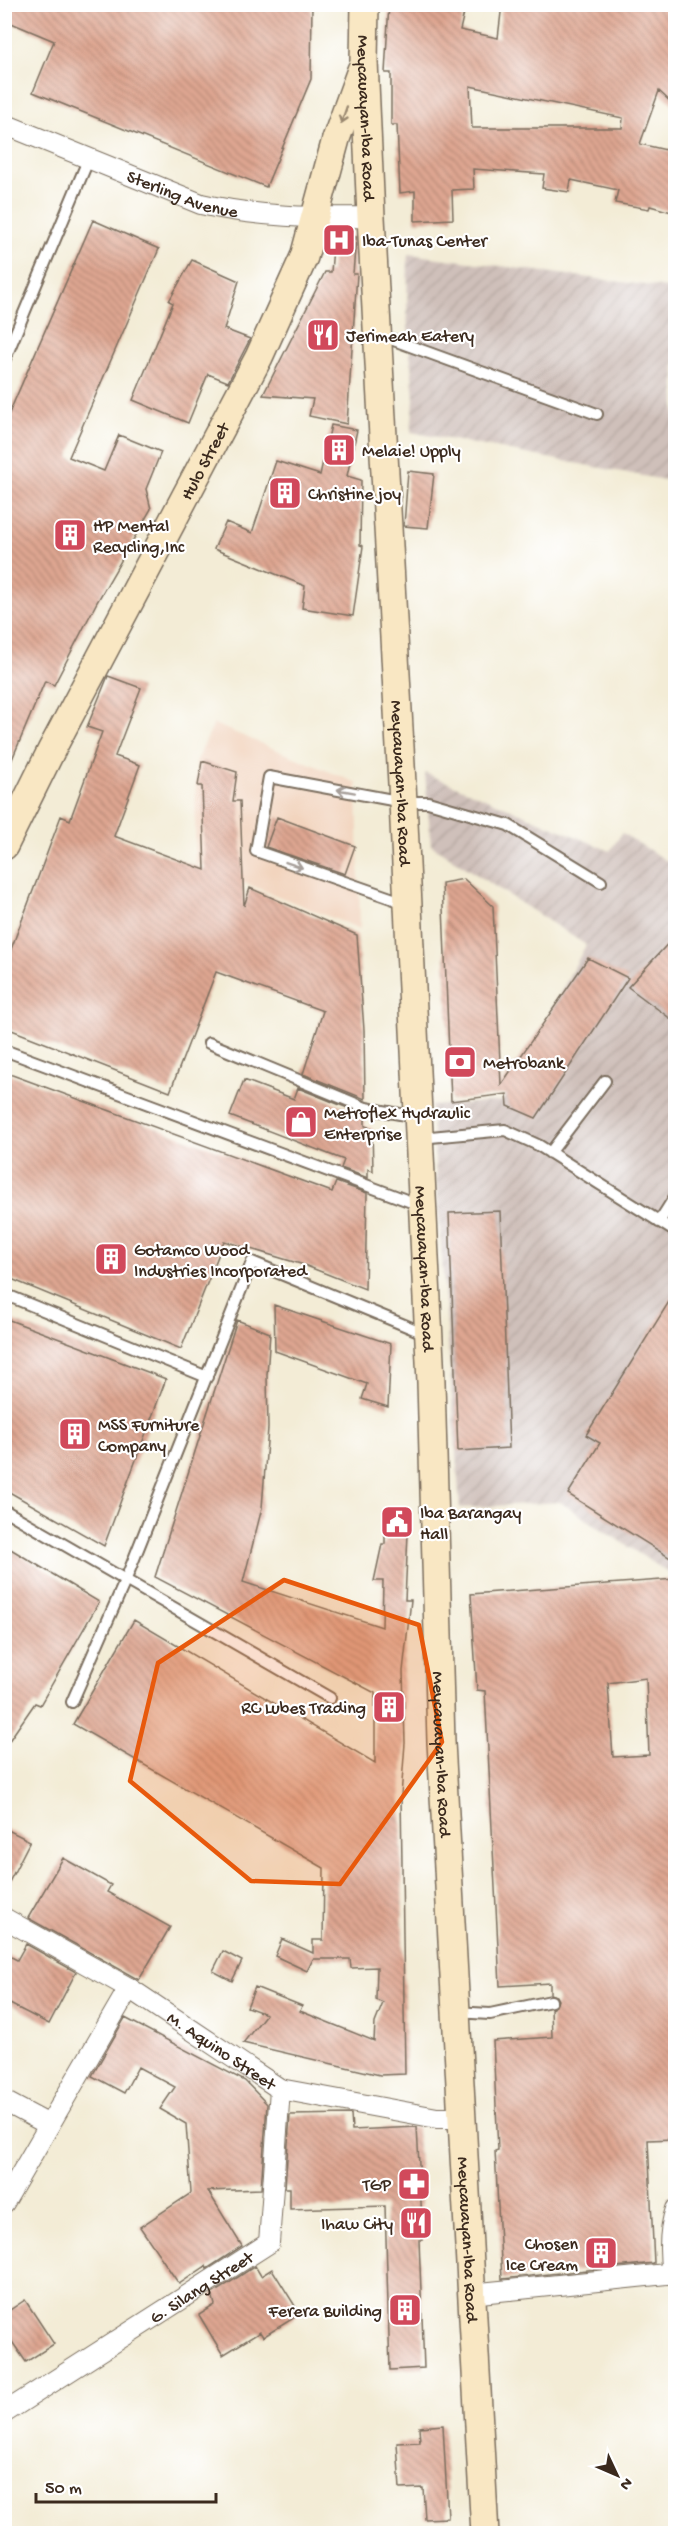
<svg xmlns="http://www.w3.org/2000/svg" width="680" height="2538" viewBox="0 0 680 2538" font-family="'Gochi Hand',sans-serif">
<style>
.built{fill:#f2d4be}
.industrial{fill:url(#industrial-furrows)}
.building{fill:url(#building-back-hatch);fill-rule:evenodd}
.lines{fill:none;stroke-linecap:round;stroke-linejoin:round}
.lane-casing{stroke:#7b6e5e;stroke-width:14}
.street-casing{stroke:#7b6e5e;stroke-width:22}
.secondary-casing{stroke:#7b6e5e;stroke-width:30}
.lane{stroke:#fff;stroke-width:10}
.street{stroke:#fff;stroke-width:20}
.secondary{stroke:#f9e7c3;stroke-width:27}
.oneway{stroke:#9a8870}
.oneway2{stroke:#a79f9a}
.marked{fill:#e8590c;fill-opacity:0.2;stroke:#e8590c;stroke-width:4.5;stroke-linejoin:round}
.labels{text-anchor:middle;stroke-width:4.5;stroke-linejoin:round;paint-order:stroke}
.street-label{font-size:18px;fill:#3b2a1e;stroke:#fff}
.poi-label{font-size:18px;fill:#3b2a1e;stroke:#fff;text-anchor:start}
</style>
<defs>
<pattern id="industrial-furrows" width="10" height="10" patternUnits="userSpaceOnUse" patternTransform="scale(1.5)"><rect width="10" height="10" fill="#cfc0ba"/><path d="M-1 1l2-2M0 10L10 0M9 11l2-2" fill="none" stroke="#b3a59f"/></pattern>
<pattern id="building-back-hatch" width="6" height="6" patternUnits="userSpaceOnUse" patternTransform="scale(1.5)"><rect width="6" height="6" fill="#dea691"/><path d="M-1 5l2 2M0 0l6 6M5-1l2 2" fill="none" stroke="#b58776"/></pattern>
</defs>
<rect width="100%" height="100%" fill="#fff"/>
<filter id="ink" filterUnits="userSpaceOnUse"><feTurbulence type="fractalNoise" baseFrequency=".0167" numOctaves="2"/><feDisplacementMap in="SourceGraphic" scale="12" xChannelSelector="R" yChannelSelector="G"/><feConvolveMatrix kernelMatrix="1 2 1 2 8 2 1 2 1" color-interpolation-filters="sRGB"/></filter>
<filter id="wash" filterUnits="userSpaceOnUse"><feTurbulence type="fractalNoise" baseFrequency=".008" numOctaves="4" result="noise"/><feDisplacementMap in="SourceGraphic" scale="24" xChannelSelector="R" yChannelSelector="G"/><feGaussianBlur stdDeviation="1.35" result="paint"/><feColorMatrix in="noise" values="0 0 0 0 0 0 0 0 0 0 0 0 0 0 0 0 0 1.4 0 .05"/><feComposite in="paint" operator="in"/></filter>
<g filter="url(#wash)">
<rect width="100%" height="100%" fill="#f3ecd6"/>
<path class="built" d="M214,724L357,783L360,929L195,863L196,762Z"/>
<path class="industrial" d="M408,254L675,289V482L411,432L414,399L407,315Z
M425,773L610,851L622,833L675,866V1577L560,1502L460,1508L431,1106L502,1101L586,945L431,845Z"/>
<g id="blocks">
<path class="building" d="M4,4H312L311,79L266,187L33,92L54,41L4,20Z
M389,4H466L460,30L498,38L502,4H675V106L659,91L640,144L675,152V213L650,206L649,209L615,203L618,190L571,180L569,192L542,188L544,174L473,169L474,189L452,190L453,219L415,221V191L400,193L397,125H391V73H385ZM470,86L623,118L622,128H472Z
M93,220L159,249L69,457L104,471L119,435L161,452L146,489L151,509L97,602L54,685L45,681L5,776L4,425Z
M334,235L356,237L353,274H357L347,424L309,416L313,399L263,395L325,272H331Z
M192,260L239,281L224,329L250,339L228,382L208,374L188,423L133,400L173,303L169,301Z
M331,425L357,430L347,476L361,480L360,545L363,546L353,616L302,608L305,586L214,549L226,522L252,533L276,461L320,475Z
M408,471L434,474L428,528L404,526Z
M108,676L141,688L115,756L140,765L114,836L205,870L202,786H198L202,761L237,772L233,801H240L244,906L250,888L357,935L364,1030L365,1099L303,1074L323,1011L216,972L170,1092L4,1027V968L61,816L70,820L102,732L87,727Z
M277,817L355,846L345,874L266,847Z
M464,879L493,906L501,1085L588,958L628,978L536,1118L508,1106L507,1094L451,1101L442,883Z
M675,936V1022L628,987Z
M4,1072L332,1192L336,1182L367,1193L365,1289L304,1265L224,1241L181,1349L4,1276Z
M244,1080L294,1099L298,1088L365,1115V1126L372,1128L373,1171L368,1169V1178L341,1168L344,1160L230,1116Z
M500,1211L509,1448L458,1451L449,1213Z
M675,1292V1561L568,1494L600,1443L586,1435Z
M274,1305L391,1344L388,1407L362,1399L367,1384L275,1351Z
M4,1318L166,1379L104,1546L4,1489Z
M237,1320L270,1333L267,1375L268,1428L262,1508L243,1582L382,1627L383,1581H374L382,1544H385V1511H409L405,1600H411L403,1671L405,1743L401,1796L405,2074L380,2075L243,2043L266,2014L247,2007L255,1987L302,2006L300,2011L374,2041L375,2023L383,2003L376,2000L377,1967L351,1968L350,1959H313L307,1971L275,1956L282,1939L313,1953V1940H323L324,1868L73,1724L134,1620L375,1763V1693L155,1577Z
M4,1545L99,1602L40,1705L35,1703L4,1748Z
M675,1579V2139L648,2140L654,2263L502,2279L495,2151L498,2150L493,2041L552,2037L551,2009L556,2006L558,2000L556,1996L550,1994V1983L500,1986L485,1691L477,1690L471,1594ZM646,1678L649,1755L613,1757L608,1683Z
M4,1828L30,1841L4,1892Z
M63,1858L111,1885L107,1892L170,1927L139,1980L28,1918Z
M26,1944L76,1972L49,2024L4,2001V1953L17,1960Z
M223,1951L242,1961L232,1981L213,1971Z
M125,2018L245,2081L267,2104L261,2189L208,2191L242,2246L207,2269L206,2266L179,2284L140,2227L191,2193L186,2124L160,2109L175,2087L138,2067L124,2093L92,2076Z
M351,2114L352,2130L417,2127L423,2240H419L424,2368L390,2370L385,2206L290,2209V2188H285L290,2115Z
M255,2266L261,2276L272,2269L300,2314L263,2337L260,2332L223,2355L199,2315L215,2305L212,2294Z
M25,2300L54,2344L26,2362L4,2330V2314Z
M443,2425L448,2518L425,2519L423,2488L400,2489L397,2443L420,2442L419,2427Z"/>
</g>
</g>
<g filter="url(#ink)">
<use href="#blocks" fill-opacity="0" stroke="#7b6e5e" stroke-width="1.5"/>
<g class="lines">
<defs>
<path id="lane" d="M377,334L597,414
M4,361L89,158
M408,904L256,851L269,777L403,802H428L508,825L601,882
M209,1043L366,1108L417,1117
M4,1050L422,1206
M420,1138L505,1130L538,1145L676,1232
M550,1153L605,1081
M659,1222L676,1195
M4,1294L207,1377
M4,1510L330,1698
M72,1702L126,1579L252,1262L426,1334
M455,2012L490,2014L551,2001"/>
<g id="street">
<path id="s1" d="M4,124L201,204C257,217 313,218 371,217"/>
<path id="s2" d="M4,1918L129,1988L280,2089L437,2118H461"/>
<path d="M4,2101L49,2125"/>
<path d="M4,2203L129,1988"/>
<path d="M672,2274C669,2253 669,2229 676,2209"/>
<path d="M470,2294L676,2273"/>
<path id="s3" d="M4,2413L269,2243L280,2089"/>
</g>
<g id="secondary">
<path id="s4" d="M365,4L364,61L371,217L403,802L431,1382L441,1742L485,2534"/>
<path id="s5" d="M4,846L52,749L259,357L304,257L336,139L361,70"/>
</g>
</defs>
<use href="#lane" class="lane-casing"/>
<use href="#street" class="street-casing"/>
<use href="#secondary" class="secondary-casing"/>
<use href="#lane" class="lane"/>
<use href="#street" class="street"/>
<use href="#secondary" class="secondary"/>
</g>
<defs><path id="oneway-shaft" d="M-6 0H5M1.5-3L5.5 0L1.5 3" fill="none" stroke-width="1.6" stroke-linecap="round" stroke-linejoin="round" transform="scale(1.5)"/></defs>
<use class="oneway" href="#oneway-shaft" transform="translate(344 115) rotate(109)"/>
<g class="oneway2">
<use href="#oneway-shaft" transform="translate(346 791) rotate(-170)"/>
<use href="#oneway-shaft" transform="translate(294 865) rotate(19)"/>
</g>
</g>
<path class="marked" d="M284,1580L419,1625L442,1742L340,1884L251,1881L130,1781L158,1663Z"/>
<defs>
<symbol id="hospital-square" viewBox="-11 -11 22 22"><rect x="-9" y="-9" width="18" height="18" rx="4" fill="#d1495b" stroke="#fff"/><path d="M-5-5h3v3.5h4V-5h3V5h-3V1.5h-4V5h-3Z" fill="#fff"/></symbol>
<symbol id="restaurant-square" viewBox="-11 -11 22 22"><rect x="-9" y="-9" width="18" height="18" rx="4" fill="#d1495b" stroke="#fff"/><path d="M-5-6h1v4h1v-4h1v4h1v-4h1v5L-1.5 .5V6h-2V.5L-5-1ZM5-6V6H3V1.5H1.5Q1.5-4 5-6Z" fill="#fff"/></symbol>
<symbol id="building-square" viewBox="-11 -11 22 22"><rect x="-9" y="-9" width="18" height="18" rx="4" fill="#d1495b" stroke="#fff"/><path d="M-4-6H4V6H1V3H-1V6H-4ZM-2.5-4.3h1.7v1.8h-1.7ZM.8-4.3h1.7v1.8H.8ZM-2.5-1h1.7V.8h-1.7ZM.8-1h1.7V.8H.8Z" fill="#fff"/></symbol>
<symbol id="bank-square" viewBox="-11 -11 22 22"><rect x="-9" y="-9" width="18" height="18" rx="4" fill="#d1495b" stroke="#fff"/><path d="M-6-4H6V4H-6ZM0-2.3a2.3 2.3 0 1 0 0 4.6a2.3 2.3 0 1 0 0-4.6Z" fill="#fff"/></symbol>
<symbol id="shop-square" viewBox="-11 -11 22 22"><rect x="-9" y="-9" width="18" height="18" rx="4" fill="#d1495b" stroke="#fff"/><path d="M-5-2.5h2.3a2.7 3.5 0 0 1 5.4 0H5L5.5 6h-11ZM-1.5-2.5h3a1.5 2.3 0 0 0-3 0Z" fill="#fff"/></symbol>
<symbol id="civic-square" viewBox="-11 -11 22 22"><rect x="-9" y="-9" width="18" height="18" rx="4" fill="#d1495b" stroke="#fff"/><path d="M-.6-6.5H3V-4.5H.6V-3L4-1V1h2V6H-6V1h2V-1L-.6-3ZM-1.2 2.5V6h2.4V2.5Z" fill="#fff"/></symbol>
<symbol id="pharmacy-square" viewBox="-11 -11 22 22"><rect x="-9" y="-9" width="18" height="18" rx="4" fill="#d1495b" stroke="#fff"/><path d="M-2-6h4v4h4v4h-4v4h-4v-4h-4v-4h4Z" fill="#fff"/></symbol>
</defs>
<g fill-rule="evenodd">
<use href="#hospital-square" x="320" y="221" width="38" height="38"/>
<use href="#restaurant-square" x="304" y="316" width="38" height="38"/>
<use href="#building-square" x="320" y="431" width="38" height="38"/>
<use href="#building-square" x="266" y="474" width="38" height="38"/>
<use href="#building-square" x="51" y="516" width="38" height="38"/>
<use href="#bank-square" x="441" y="1043" width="38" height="38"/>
<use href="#shop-square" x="282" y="1103" width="38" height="38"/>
<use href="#building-square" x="92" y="1240" width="38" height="38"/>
<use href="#building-square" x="56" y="1415" width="38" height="38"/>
<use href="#civic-square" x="378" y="1503" width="38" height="38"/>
<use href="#building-square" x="370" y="1688" width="38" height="38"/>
<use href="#pharmacy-square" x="395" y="2165" width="38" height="38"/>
<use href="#restaurant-square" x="397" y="2204" width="38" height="38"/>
<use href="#building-square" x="582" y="2234" width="38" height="38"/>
<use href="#building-square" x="386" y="2291" width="38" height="38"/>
</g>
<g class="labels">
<g class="street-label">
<text dy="6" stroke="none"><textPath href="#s4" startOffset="114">Meycauayan-Iba Road</textPath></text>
<text dy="6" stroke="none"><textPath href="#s1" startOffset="192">Sterling Avenue</textPath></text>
<text dy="6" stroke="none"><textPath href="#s5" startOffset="434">Hulo Street</textPath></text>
<text dy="6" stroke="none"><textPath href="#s4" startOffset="780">Meycauayan-Iba Road</textPath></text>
<text dy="6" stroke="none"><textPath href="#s4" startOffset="1266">Meycauayan-Iba Road</textPath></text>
<text dy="6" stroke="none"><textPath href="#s4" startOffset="1752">Meycauayan-Iba Road</textPath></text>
<text dy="6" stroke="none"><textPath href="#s2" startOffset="255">M. Aquino Street</textPath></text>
<text dy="6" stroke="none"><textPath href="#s4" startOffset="2238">Meycauayan-Iba Road</textPath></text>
<text dy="6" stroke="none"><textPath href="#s3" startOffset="234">G. Silang Street</textPath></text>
</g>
<g class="poi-label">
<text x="362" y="246">Iba-Tunas Center</text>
<text x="346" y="341">Jerimeah Eatery</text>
<text x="362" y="456">Melaie! Upply</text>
<text x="308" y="499">Christine joy</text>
<text x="93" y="531">HP Mental<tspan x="93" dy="21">Recycling,Inc</tspan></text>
<text x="483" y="1068">Metrobank</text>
<text x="324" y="1118">Metroflex Hydraulic<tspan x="324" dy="21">Enterprise</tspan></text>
<text x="134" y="1255">Gotamco Wood<tspan x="134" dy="21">Industries Incorporated</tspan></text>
<text x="98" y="1430">MSS Furniture<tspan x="98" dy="21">Company</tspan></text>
<text x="420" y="1518">Iba Barangay<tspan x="420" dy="21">Hall</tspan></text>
<text x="366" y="1713" text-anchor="end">RC Lubes Trading</text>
<text x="391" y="2190" text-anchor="end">TGP</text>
<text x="393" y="2229" text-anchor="end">Ihaw City</text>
<text x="578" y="2249" text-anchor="end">Chosen<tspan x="578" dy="21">Ice Cream</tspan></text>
<text x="382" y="2316" text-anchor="end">Ferera Building</text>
</g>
</g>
<rect width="680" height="2538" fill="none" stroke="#fff" stroke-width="24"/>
<g transform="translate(617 2475) rotate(134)" stroke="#ffffff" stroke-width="4.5" paint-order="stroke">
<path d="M0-4.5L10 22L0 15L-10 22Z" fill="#3b2a1e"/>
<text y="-9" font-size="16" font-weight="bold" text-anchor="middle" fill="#3b2a1e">N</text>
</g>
<path d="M36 2493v9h180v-9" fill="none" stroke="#3b2a1e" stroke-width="3"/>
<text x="45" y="2493" font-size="18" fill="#3b2a1e" stroke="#ffffff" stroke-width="4.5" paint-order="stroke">50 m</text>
</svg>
